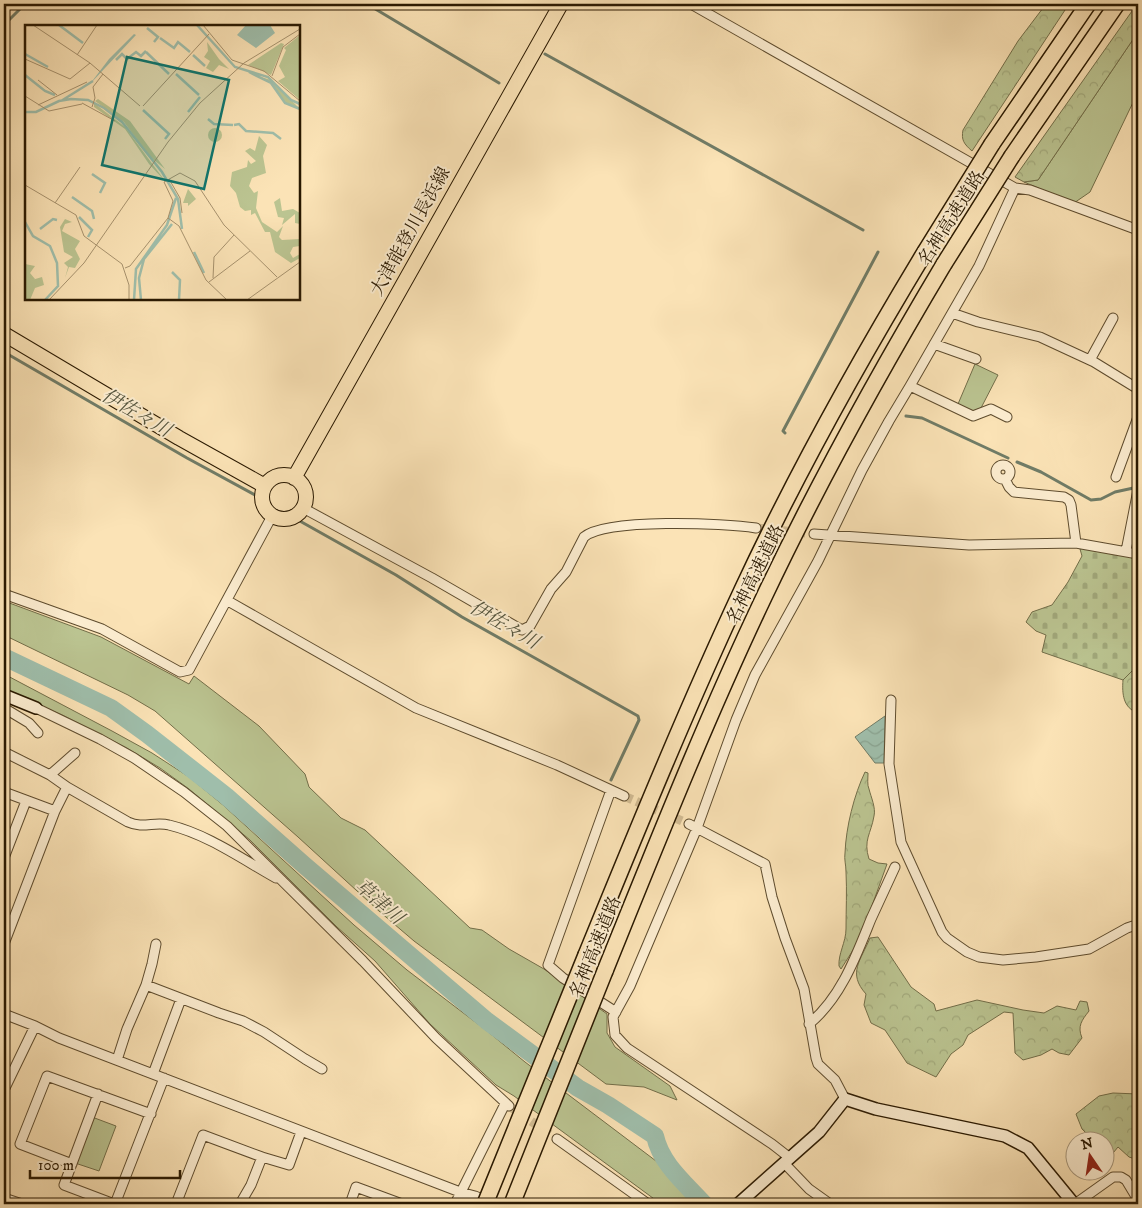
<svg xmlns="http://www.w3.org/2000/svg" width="1142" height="1208" viewBox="0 0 1142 1208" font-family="'IM FELL DW Pica','Noto Serif JP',serif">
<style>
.green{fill:#bbc491;stroke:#726e49}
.forest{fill:url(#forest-crowns);stroke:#726e49}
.cemetery{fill:url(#cemetery-stones);stroke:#726e49}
.water{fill:url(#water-waves);stroke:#707c67}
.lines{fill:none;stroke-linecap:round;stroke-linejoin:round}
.stream{stroke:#707c67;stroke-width:3}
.river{stroke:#9fbeab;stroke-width:18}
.street-tunnel{stroke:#d1bb92;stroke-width:9;stroke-dasharray:9 4.5;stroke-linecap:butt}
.street-casing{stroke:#5e4c2e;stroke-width:11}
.secondary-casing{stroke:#2a1901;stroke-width:14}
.primary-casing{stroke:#2a1901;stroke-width:16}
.highway-casing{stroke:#2a1901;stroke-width:18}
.street{stroke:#fcedd0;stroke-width:9}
.secondary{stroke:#fcedd0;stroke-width:11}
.primary{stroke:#fbe3b6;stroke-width:14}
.highway{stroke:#fbe3b6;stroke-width:15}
.highway-bridge-casing{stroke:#2a1901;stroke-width:18;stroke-linecap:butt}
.highway-bridge{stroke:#fbe3b6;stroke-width:15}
.labels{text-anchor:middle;stroke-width:4;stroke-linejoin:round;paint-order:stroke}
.street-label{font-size:18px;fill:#2a1901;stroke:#fcedd0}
.water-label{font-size:19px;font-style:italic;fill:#53533c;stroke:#fcedd0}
.inset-river{fill:none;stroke:#9fbeab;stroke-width:2.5}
.inset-road{fill:none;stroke:#a7926e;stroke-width:1}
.view{fill:#0f766e;fill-opacity:0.15;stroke:#0f766e;stroke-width:2.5}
.inset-edge{fill:none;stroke:#2a1901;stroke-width:2.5}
</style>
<defs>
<pattern id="forest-crowns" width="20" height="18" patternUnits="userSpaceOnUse" patternTransform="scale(1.25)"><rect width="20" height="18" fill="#bbc491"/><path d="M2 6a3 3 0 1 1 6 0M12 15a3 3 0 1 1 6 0" fill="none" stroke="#a1a87b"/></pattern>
<pattern id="cemetery-stones" width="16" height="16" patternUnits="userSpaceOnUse" patternTransform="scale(1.25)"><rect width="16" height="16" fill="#bbc491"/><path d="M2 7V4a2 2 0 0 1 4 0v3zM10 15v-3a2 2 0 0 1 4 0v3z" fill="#a1a87b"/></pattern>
<pattern id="water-waves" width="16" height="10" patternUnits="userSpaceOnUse" patternTransform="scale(1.25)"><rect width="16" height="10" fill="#9fbeab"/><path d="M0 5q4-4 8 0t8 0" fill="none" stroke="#89a391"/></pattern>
</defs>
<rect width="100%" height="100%" fill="#fbe3b6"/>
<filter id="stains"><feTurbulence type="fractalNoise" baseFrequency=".004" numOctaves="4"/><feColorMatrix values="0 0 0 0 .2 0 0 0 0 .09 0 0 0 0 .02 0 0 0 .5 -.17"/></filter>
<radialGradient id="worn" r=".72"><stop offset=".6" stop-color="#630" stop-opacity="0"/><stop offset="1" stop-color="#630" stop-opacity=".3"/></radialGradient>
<path class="green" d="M1138,32V92L1090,192L1074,203L1024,182L1038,180Z
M975,364L998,375L981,408L973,411L958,404Z
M4,601L101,637L189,684L194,676L259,726L305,774L309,787L341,818L365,830L470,928L482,930L509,949L544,969L607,1014V1033L615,1047L670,1086L677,1100L644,1087L606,1084L414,941L380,912L298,837L155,711L128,695L4,635Z
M4,674L112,731L152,753L189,777L223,805L354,925L407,970L487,1031L525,1062L660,1164L697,1204H661L514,1096L496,1085L430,1024L375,961L337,927L250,840L189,789L160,768L127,748L62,715L4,689Z
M92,1117L116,1126L99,1171L75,1163Z"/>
<path class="forest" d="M1046,4H1069L972,151C964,144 961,140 963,130L1018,41Z
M1137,4L1138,32L1038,180L1024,182L1015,177Z
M1138,667V713C1123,708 1122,694 1123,680L1135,668Z
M865,772L868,773C868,778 867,785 869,789C871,797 876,808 874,816C871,834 863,840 869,859L878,863L887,864L864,928L855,947L841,969L839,966C838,954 846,942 846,929C846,910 847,891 846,872C846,865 844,859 845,853C846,827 854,795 865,772Z
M878,937L911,987L934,1004L936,1011L977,1000L1023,1010L1044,1013L1057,1006L1076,1010L1080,1001L1087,1002L1089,1011C1082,1020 1077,1026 1082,1038L1069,1055L1059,1053L1052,1049L1041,1055L1023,1060L1015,1053L1013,1013L1004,1012L968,1035L963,1045L951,1054L936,1077L907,1063L885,1030L871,1023L864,1005L866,994C847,973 861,960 870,938Z
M1113,1093L1138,1094V1160L1129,1157L1118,1147L1109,1158L1105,1153L1104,1140H1093L1082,1129L1076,1114L1099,1096Z"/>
<path class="cemetery" d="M1089,547L1138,559V667L1135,668L1123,680L1042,652L1046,635L1036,631L1026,622L1032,612L1052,605L1068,582L1082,556L1080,549Z"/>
<path class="water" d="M885,716L884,763H875L855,737Z"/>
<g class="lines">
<path class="stream" d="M367,4L499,83
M4,25L25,4
M545,54L863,230
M4,352L187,458L257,496
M906,416L922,418L1008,458
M785,433L783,431L878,252
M1017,462L1041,472L1091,500L1101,499L1115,492L1138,487
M298,520L396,575L462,617L638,716L639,720L611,780"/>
<path class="river" d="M4,657L111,708L147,734L226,796L304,865L487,1021L578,1088L608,1105L655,1136C661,1164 685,1183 704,1204"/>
<path class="street-tunnel" d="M756,528L814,534
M624,796L689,824
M509,1106L557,1139"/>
<defs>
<path id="street" d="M691,4L1015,188L1030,190L1138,230
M952,313L978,322L1040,337L1094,362L1138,389
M934,344L976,359
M1090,360L1113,318
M910,386L973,416L991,409L1007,417
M996 472a7 7 0 1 1 14 0a7 7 0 1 1-14 0Z
M1116,477L1138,417
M1005,479L1009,487L1014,492L1064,497L1069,500L1071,505L1076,543
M303,508L432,578L522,630L530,626L551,589L566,572L584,537C606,518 724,523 756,528
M814,534L969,545L1076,543L1138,554
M1126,551L1138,490
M4,594L102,629L180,672L189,670L272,516
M228,601L416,708L557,765L624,796
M891,700L889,764L900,835L901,842L942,932L947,938L967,952L979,957L1003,960L1036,957L1089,949L1127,928L1133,926L1138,928
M4,708L29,723L38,733
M36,708L100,739L134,758L184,792L227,826L363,961L436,1038L509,1106
M4,752L50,775L67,787L128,822C143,829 155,821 169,825C207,834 242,859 276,878
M50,775L75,753
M611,790L548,965L563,978L616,1012
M4,792L55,811
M689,824L765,864L772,897L785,938L804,989L816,1058L818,1064L835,1080L845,1099
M4,858L26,801
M4,944L55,811L67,787
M146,985L219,1013L243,1021L264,1032L305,1059L322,1069
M4,1014L35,1026L59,1038L460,1192L475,1196L494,1204
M809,1024C841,998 856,956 871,919C879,902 887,884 895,867
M117,1060L127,1029L146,985L152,964L156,944
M153,1074L181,999
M4,1090L35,1026
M98,1094L64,1185L114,1204
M557,1139L648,1204
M790,1158L772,1144L627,1048L615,1035L613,1017L630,986L697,828L736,720L755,675L818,561L862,470L889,421L910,386L979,266L1015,188
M72,1164L20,1144L47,1076L151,1114
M785,1164L809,1189L830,1204
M4,1198L22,1204
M115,1204L164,1078
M176,1204L203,1135L262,1157L289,1165L301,1132
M240,1204L251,1185L262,1157
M350,1204L356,1187L402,1204
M455,1204L505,1104
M1075,1204L1113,1177H1121L1126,1180L1138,1200"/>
<path id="secondary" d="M4,695L36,708
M738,1204L819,1132L845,1099L876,1109L1005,1136L1028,1148L1074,1204"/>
<path id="primary" d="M4,334L179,438L265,486
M262 497a22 22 0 1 1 44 0a22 22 0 1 1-44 0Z
M294,478L561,4"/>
<path id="highway" d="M992,144L1088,4
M1012,156L1117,4
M586,955C636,833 686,710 742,590C796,474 859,361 925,252
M605,971C656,845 706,719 764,597C818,483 879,373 944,264"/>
</defs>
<use href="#street" class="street-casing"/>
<use href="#secondary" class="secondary-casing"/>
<use href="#primary" class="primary-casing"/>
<use href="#highway" class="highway-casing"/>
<use href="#street" class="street"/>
<use href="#secondary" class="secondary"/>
<use href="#primary" class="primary"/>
<use href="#highway" class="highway"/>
<defs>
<path id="highway-bridge" d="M925,252L992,144
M944,264L1012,156
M485,1204L586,955
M512,1204L605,971"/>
</defs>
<use href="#highway-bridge" class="highway-bridge-casing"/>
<use href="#highway-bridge" class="highway-bridge"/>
</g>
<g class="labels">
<g class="street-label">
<text transform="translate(951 218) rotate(-58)" y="6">名神高速道路</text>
<text transform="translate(410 231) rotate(-61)" y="6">大津能登川長浜線</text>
<text transform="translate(755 574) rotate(-64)" y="6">名神高速道路</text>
<text transform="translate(595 947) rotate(-68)" y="6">名神高速道路</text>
</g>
<g class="water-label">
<text transform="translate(137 412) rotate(30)" y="7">伊佐々川</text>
<text transform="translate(505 624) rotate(30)" y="7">伊佐々川</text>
<text transform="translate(380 901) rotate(41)" y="7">草津川</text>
</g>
</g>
<g transform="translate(25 25)">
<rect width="275" height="275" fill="#fbe3b6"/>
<path d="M229,50L246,55L275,84L260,78L245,57ZM73,74L105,96L140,144L124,131L99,97L70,76ZM69,78L100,102L140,156L124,139L100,104L69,82Z" fill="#bbc491"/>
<path d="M275,10V75L253,56L260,52L254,41L261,25L259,23ZM182,17L194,34L204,44L194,40L188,47L181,43L185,36L179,32L183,26ZM256,18L259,19L246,50L223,40ZM234,111L242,120L238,131L241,148L227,153L224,161L229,168L233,166L231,183L237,197L252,207L258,201L254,212L257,215L275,214V221L268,222L265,228L268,233L275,229V233L266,238L250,227L245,207H240L230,188L226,190V185L220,186L215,182L211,168L205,161L207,147L222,142L223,135L226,139L231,136L220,126L225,123L230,126ZM163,164L171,174L163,181V178H158ZM255,173L257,186L268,184L275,188V199L270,198V189L257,200L259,193L253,192L249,177ZM40,194L47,197L40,199L37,206L55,216L50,224L55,234L50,243L44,242L40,253L43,242L39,238L48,232L39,227L35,202ZM0,239L10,241L5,248L10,254L7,255L17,252L19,260L10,263L5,275H0Z" fill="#bbc491"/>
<path d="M183 110a7 7 0 1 1 14 0a7 7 0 1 1-14 0Z" fill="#bbc491"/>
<path d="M221,0H245L250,8L231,23L212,10ZM109,9L111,10L65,59L84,34Z" fill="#9fbeab"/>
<path class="inset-river" d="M34,0L58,18M172,0L210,42L243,52L266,75L275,79M122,3L133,12L129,17M135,13L149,23L153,17L165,27M121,27L144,49M0,29L23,42M168,30L180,41M91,35L97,29L102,34L111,27L116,31L121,26M224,47L246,58L260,78L275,84M151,49L174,70M0,50L20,66L30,70M36,76L68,56M118,85L144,109L140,114M0,87H11L34,76L46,74L63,75L79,83L97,97L137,147L153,174L157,204M163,87L175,72M183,94L189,99L208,100M209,100L214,99L221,106L248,108L256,114M67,149L80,158L75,168M47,172L67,186L69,194M54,192L67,205L63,212M0,197L8,211L25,221L32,238L33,261L20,275M15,204L28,194L32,195M169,227L179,248M147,247L155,255L154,275M109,275L111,244L142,200L151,173M116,275L114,253L119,234L147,199"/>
<path class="inset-road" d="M8,0L65,38M178,0L207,35L239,46L275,76M52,30L72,0M0,34L45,54L65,38L115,81M247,51L258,22L275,9M13,55L32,70M0,71L24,86L57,79M57,78L90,96M13,80L62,57M118,81L184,9M67,82L70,73L68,62L78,49M144,154L155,173L157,188M0,160L51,190L59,211L97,239L104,260V275M30,178L55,142M143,193L148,176L139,157L155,148L170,156L199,200L252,252M100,243L105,241L143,193L154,201L181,255L202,275M188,253L189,232L209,210M184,257L225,226M24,275L59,238L143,117L175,78L219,38L275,4M222,275L275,237"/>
<path class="view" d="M102,32L204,55L179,164L77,140Z"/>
<rect width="275" height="275" class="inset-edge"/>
</g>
<rect width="1142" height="1208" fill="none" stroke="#fbe3b6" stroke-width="20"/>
<rect x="5" y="5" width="1132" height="1198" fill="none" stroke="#2a1901" stroke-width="2.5"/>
<rect x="10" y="10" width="1122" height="1188" fill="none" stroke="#2a1901"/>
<g transform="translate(1090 1156) rotate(347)"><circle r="24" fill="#fcedd0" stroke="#a8987d"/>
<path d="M0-4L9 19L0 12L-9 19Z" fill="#8f2418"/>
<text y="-8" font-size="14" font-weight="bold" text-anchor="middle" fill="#2a1901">N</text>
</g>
<path d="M30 1170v8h150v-8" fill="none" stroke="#2a1901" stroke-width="2.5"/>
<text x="38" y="1170" font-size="15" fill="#2a1901" stroke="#fcedd0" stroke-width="4" paint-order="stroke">100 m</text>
<rect width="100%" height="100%" filter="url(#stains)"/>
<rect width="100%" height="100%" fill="url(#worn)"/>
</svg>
